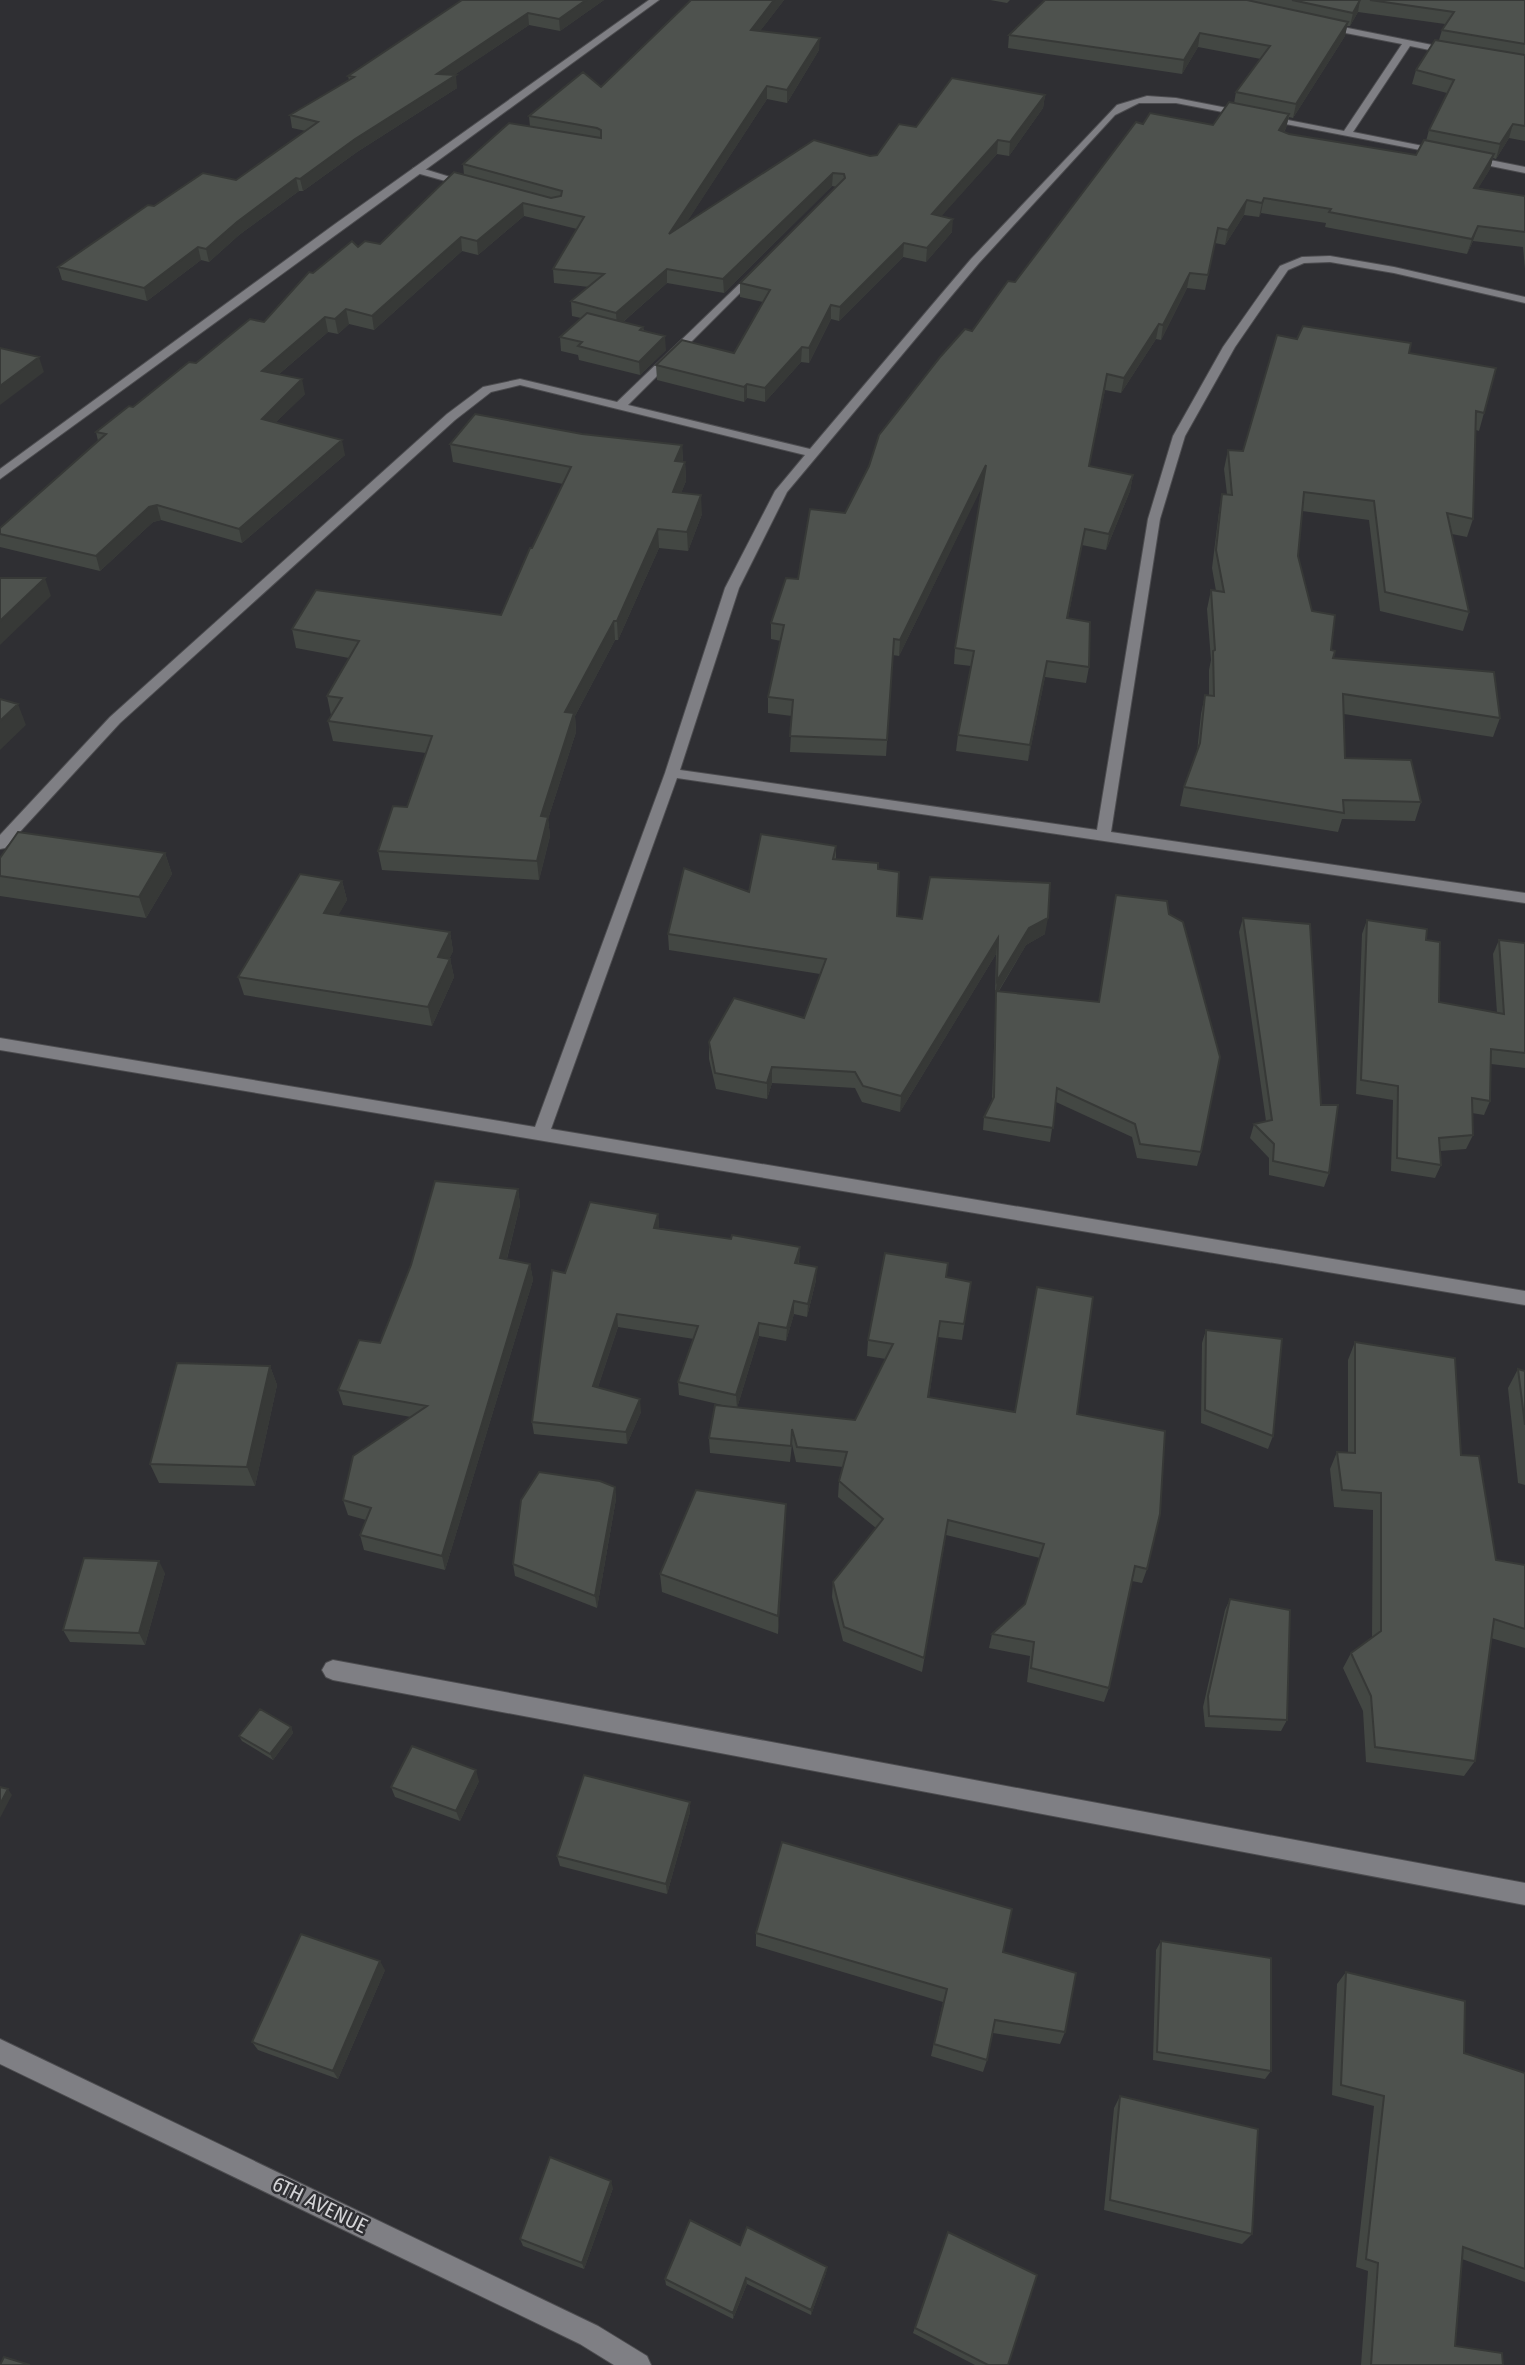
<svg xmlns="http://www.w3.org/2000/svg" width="1525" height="2365" viewBox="0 0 1525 2365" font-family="'Fira Sans Condensed',sans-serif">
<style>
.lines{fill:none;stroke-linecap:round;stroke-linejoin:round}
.lane-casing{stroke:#4c4c4f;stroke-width:2}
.street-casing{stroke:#4c4c4f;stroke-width:2}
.lane{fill:#7f7f84;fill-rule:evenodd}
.street{fill:#7f7f84;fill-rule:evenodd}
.wall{fill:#434743;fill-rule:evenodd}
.shaded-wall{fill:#373937}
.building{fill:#4e524e;stroke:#373937;stroke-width:2}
.labels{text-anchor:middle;stroke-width:5;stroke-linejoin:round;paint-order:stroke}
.near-street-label{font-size:21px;fill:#d3d3d6;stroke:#2f2f33}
</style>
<rect width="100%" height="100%" fill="#2f2f33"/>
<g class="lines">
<defs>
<path id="lane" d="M413,168H421L476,185L467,187L413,172Z"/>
<path id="street" d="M649,0H659L0,479V469L335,224Z
M1323,23L1457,50V54L1454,55L1410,46L1353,132L1443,150L1446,151V155L1176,103H1139L1115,115L979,263L787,492L739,588L680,770L1097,830L1148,519L1173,436L1223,347L1280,266L1302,257L1330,256L1394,267L1525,297V303L1394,273L1330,262L1304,263L1288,270L1235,347L1185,436L1160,519L1111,832L1525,893V903L677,778L551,1129L1525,1291V1305L0,1050V1038L535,1127L665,773L725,588L775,491L805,455L520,385L491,392L455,420L120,723L5,848L0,849V835L110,717L447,414L483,387L520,379L617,402L755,269L760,272L759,274L628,405L810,449L971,259L1117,105L1147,96L1176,98L1344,131L1402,44L1320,28Z
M1470,156L1525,167V173L1466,161V157Z
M333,1660L1525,1883V1905L333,1680L326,1677L322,1670L326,1663Z
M0,2039L598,2326L647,2356L651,2365H614L580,2344L0,2064Z"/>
</defs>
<use href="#lane" class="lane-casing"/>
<use href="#street" class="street-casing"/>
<use href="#lane" class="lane"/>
<use href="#street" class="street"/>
</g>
<path class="wall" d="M462,0H604L560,31L529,25L454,75L457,88L357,152L303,191H299L239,235L209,262L201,260L147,301L62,280L58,267L154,206L236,180L306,131L292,128L290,115L349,80L348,76Z
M691,0H784L760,31L819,50L787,103L767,99L686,223L877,155L916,127L1045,95L1043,108L1009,156L997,154L941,216L952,232L926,262L903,257L839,321L831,319L809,363L801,362L765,402L747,398L744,402L657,380L656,365L734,353L763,302L740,297V283L837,187L832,186L724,293L667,283L623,322L643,327L644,331L666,350L640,375L579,360L578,355L561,351L560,337L581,318L572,316L571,301L589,287L554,283L553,269L577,229L524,216L478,255L462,251L374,330L349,324L338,334L328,332L278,375L305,394L276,422L345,455L242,543L161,520L153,522L100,571L0,547V528L98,441L96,432L133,407L196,363L264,322L313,273L358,247L380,244L464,175L463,164L530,127L529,116L601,87Z
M990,0H1010L1007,3Z
M1045,0H1525V141L1509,138L1496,159L1493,158L1490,169L1478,188L1525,196V269L1523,247L1473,241L1467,254L1325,227L1326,223L1261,213L1259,217L1244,215L1225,245L1215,243L1205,290L1187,288L1161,340L1156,339L1121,393L1105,390L1089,466L1133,475L1130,491L1106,550L1082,545L1068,618L1089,667L1086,683L1045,677L1028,761L956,751L958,735L971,666L954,664L955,648L983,484L899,656L893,655L886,756L790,752L792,716L768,713V697L781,641L771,639V623L798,579L972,331L1015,282L1143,124L1213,125L1234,103L1236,92L1261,59L1198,47L1182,74L1008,48L1009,35ZM1358,12L1445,24L1442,30L1439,40L1416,70L1412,84L1447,93L1429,130L1426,141L1416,155L1289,134L1284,132L1286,128L1289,117L1293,118L1345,36L1347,26H1350Z
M1297,339L1409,353L1484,413L1479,431L1476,430L1473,519L1467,537L1452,534L1469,612L1463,631L1380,611L1369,520L1302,511L1298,556L1312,611L1331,650L1333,658L1500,718L1493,737L1344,714L1345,758L1421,802L1415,821L1342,819L1338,832L1180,806L1184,787L1197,752L1201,714L1205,695H1209V670L1211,660L1207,609L1211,590L1216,591L1212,568L1219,512L1222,494H1227L1224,469L1228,450L1243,451Z
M582,434L682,445L683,462H685L686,481L681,493L702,514L688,551L659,548L618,640H615L575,716L576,732L548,819L550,836L539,880L382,870L378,851L407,807L426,753L333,741L328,721L332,715H331L327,696L349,658L296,648L292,629L501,615L563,484L453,462L450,444Z
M836,846V859L878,869L897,916L1045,934L1026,945L999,991L1201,1152L1197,1166L1137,1158L1132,1137L1056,1102L1050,1142L983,1130L984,1117L992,1100L996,996L995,998L996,954L900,1112L862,1102L855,1088L772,1083L767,1099L716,1089L709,1059V1042L804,1018L820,974L669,950L668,934Z
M165,853L172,874L146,918L0,896V858Z
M342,881L347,900L338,915L450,932L453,951L449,959H450L454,977L432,1026L244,995L238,977Z
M1243,918L1321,1105L1329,1173L1324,1187L1269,1175V1158L1250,1138L1254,1124L1266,1121L1239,932Z
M1367,920L1426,940L1439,1002L1497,1013L1493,954L1499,940L1525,943V1068L1491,1064L1490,1101L1484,1115L1472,1113L1473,1135L1466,1149L1440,1151L1441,1165L1435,1178L1391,1171L1393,1100L1356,1094L1362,934Z
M518,1189L520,1205L507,1259L530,1264L533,1280L445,1570L364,1550L360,1535L366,1520L348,1515L343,1500L411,1417L343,1405L338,1390Z
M658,1214L659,1228L731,1239L800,1247L799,1263L816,1280L807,1317L794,1314L786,1341L759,1336L737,1408L855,1420L886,1359L867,1356L868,1340L946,1277L971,1282L962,1340L938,1337L929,1397L1015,1412L1077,1414L1147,1569L1142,1583L1132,1581L1109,1688L1104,1702L1027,1682L1030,1656L989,1648L992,1634L1025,1604L1040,1558L946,1535L922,1672L843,1641L832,1597L833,1582L876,1528L838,1497L839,1481L843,1467L796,1462L792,1444L790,1462L710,1453L709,1438L735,1408L679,1395L678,1382L694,1339L618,1327L598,1387L641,1412L627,1444L534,1434L532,1422L565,1273Z
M1206,1330L1273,1436L1268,1449L1201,1423L1202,1343Z
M1355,1342L1461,1455L1496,1560L1525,1565V1648L1491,1638L1475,1761L1464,1776L1366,1762L1363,1711L1343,1668L1351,1653L1372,1637L1373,1510L1334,1507L1330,1469L1337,1452L1348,1453V1360Z
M270,1366L277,1385L255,1486L159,1483L150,1464Z
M1518,1369L1525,1371V1485L1518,1483L1508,1388Z
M615,1487L616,1499L597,1608L515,1576L513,1564Z
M786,1504L778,1634L662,1592L660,1574Z
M165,1573L145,1645L70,1642L63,1630Z
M1230,1599L1287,1720L1281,1731L1205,1727L1203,1707L1225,1610Z
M291,1727L293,1733L273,1760L242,1741L239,1736Z
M479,1781L460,1821L395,1797L391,1787Z
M690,1812L667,1894L560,1866L557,1856Z
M756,1933L1003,1952L1065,2032L1060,2044L993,2033L987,2060L983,2072L931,2056L943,2002L756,1946Z
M1161,1941L1271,2071L1265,2079L1153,2060L1156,1950Z
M385,1970L338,2079L258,2050L252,2042Z
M1346,1972L1464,2053L1525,2073V2282L1462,2259L1455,2346L1503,2365H1361L1368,2271L1356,2267L1374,2106L1332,2095L1337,1984Z
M1120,2096L1252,2234L1242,2244L1104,2210L1114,2108Z
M613,2188L584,2269L523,2246L520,2239Z
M948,2232L1008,2365H975L913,2333Z
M740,2245L827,2267L826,2273L811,2315L747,2284L733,2319L666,2285L665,2279Z"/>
<path class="shaded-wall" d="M586,0H604L560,31L559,19Z
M774,0H784L751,43V30Z
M1360,0L1358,12L1350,26L1353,13Z
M528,13L529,25L438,86L437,74Z
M1348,22L1345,36L1293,118L1296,104Z
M1200,33L1198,47L1182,74L1184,60Z
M820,38L819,50L787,103V90Z
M456,75L457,88L357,152L303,191L300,179L355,139Z
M767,86V99L670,248L669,234Z
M1045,95L1043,108L1009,156L1010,142Z
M1289,114L1286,128L1276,144L1279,130Z
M1513,124L1509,138L1496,159L1500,144Z
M998,140L997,154L931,228L932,214Z
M1494,154L1490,169L1470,202L1474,188Z
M833,173L832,186L724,293L723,279Z
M296,178L299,191L239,235L209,262L206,249L237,222Z
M1264,198L1261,213L1259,217L1262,203Z
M1247,200L1244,215L1225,245L1228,230Z
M523,203L524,216L478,255L477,241Z
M953,219L952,232L926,262L927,248Z
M1478,226L1473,241L1467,254L1472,239Z
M461,237L462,251L374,330L372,316Z
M904,243L903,257L839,321L840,307Z
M198,247L201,260L147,301L144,288Z
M667,269V283L617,327L616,313Z
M1190,273L1187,288L1161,340L1163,325Z
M831,305V319L809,363V348Z
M346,309L349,324L338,334L335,319Z
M325,317L328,332L265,386L262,371Z
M1159,324L1156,339L1121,393L1124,378Z
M665,336L666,350L640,375L639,362Z
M802,347L801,362L765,402V388Z
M39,357L44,372L0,405V386Z
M1107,374L1105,390L1086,482L1089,466Z
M302,379L305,394L265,433L262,419Z
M747,384V398L744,402V387Z
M342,440L345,455L242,543L239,529Z
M682,445L683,463L675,461Z
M685,462L686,481L674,511L673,492Z
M986,465L985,481L899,656L900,640Z
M1133,475L1130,491L1106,550L1109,534Z
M701,495L702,514L688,551L687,532Z
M157,505L161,520L153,522L100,571L96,556L149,507Z
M658,529L659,548L618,640L617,621Z
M1085,529L1082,545L1065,634L1067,618Z
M45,578L51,596L0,645V621Z
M614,621L615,640L575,716L576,732L548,819L550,836L539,880L537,861L541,816L565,712Z
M1047,661L1045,677L1028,761L1030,745Z
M18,704L26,725L0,750V721Z
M165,853L172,874L146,918L139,897Z
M342,881L347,900L329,932L324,913Z
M1048,918L1045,934L1026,945L996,995V991L995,998L997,981L1029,928Z
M450,932L453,951L442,975L438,957Z
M998,938L996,954L900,1112L901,1096Z
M450,959L454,977L432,1026L428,1007Z
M772,1067V1083L767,1099V1083Z
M518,1189L520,1205L503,1274L500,1258Z
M658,1214L659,1227L655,1241L654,1228Z
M800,1247L799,1260L795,1276V1263Z
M530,1264L533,1280L445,1570L442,1556Z
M817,1267L816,1280L807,1317L808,1304Z
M794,1301V1314L786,1341L787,1328Z
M617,1314L618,1327L594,1399L593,1386Z
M759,1323V1336L737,1408L736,1395Z
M270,1366L277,1385L255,1486L247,1467Z
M640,1399L641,1412L627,1444L626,1432Z
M615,1487L616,1499L597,1608L595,1596Z
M786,1504V1522L778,1634V1616Z
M159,1561L165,1573L145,1645L139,1633Z
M291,1727L293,1733L273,1760L270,1754Z
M476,1770L479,1781L460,1821L456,1811Z
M8,1789L12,1795L0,1818V1804Z
M690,1802V1812L667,1894L666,1884Z
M380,1961L385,1970L338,2079L333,2071Z
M611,2181L613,2188L584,2269L582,2263Z
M827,2267L826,2273L811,2315V2310Z
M746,2278L747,2284L733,2319V2313Z"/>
<path class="building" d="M462,0H586L559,19L528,13L437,74L456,75L355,139L300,179L296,178L237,222L206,249L198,247L144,288L58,267L148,205L154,206L203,173L236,180L318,122L290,115L354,77L348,76Z
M691,0H774L751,30L820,38L787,90L767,86L669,234L814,140L870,156L877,155L899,124L916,127L952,78L1045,95L1010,142L998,140L932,214L953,219L927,248L904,243L840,307L831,305L809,348L802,347L765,388L747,384L744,387L656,365L682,340L734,353L770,290L740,283L845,178L844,174L833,173L723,279L667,269L616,313L571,301L604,274L553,269L584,217L523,203L477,241L461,237L372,316L346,309L335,319L325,317L262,371L302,379L262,419L342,440L239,529L157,505L149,507L96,556L0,534V528L106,434L96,432L129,406L133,407L189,362L196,363L250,319L264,322L309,272L313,273L352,241L358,247L365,241L380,244L454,172L551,198L561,196L562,191L463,164L509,123L601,138V130L597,128L529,116L583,72L601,87Z
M1045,0H1247L1348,22L1296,104L1236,92L1270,46L1200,33L1184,60L1009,35Z
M1292,0H1360L1353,13Z
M1370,0H1525V44L1442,30L1454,12Z
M1435,40L1525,55V126L1513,124L1500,144L1429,130L1454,80L1416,70Z
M1229,102L1289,114L1279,130L1289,134L1416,155L1424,140L1494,154L1474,188L1525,196V232L1478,226L1472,239L1329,212L1331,209L1264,198L1262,203L1247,200L1228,230L1218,228L1208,275L1190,273L1163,325L1159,324L1124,378L1107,374L1089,466L1133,475L1109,534L1085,529L1067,618L1090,622L1089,667L1047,661L1030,745L958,735L974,651L955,648L986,465L900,640L894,639L887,740L790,736L793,700L768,697L784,625L771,623L786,578L798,579L810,509L845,513L869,466L879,435L941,356L965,329L972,331L1008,281L1015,282L1136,122L1143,124L1150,113L1213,125Z
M587,313L643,327L640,330L665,336L639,362L578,346L582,342L560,337Z
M1303,326L1411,343L1409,353L1496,368L1484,413L1476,411L1473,519L1447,513L1469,612L1385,592L1374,501L1304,492L1298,556L1312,611L1335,615L1331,650L1335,651L1333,658L1494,672L1500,718L1343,694L1345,758L1411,760L1421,802L1343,800L1344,813L1184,787L1200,743L1205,695L1214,696L1213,651L1215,650L1211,590L1224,592L1216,550L1222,494L1232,495L1228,450L1243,451L1277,335L1297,339Z
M0,348L39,357L0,386Z
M475,414L582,434L682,445L675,461L685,462L673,492L701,495L687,532L658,529L617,621H614L565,712L574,713L541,816L548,817L537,861L378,851L393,806L407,807L432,736L328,721L342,698L327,696L359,641L292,629L316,590L501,615L530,548H532L571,467L450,444Z
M0,578H45L0,621Z
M0,699L18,704L0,721Z
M18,832L165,853L139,897L0,876V858Z
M761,834L836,846L833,859L878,863V869L899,872L897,916L922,919L930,877L1050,883L1048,918L1029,928L997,981L998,938L901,1096L863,1086L855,1072L772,1067L767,1083L715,1073L709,1042L734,998L804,1018L826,959L668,934L684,868L749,892Z
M300,874L342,881L324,913L450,932L438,957L450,959L428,1007L238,977Z
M1116,895L1167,901L1169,914L1183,922L1220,1057L1201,1152L1140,1144L1135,1124L1057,1088L1053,1128L984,1117L994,1097L996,991L1099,1002Z
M1243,918L1310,924L1321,1105H1338L1329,1173L1273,1161L1274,1144L1254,1124L1272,1120Z
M1367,920L1427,929L1426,940L1440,942L1439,1002L1504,1014L1499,940L1525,943V1053L1491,1049L1490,1101L1472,1098L1473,1135L1439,1138L1441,1165L1397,1158L1398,1086L1361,1080Z
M435,1181L518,1189L500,1258L530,1264L442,1556L360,1535L371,1508L343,1500L353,1456L427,1406L338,1390L359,1340L380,1343L411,1265Z
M590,1202L658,1214L654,1228L731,1239L732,1235L800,1247L795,1263L817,1267L808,1304L794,1301L787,1328L759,1323L736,1395L678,1382L698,1326L617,1314L593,1386L640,1399L626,1432L532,1422L552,1270L565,1273Z
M885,1253L948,1263L946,1277L971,1282L964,1324L940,1321L928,1397L1015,1412L1037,1287L1093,1297L1077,1414L1165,1431L1160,1514L1147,1569L1135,1566L1109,1688L1031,1668L1034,1642L992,1634L1025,1604L1044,1544L948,1520L924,1658L844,1627L833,1582L883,1519L839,1481L847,1452L797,1447L792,1429L791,1446L709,1438L715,1405L855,1420L893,1344L868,1340Z
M1206,1330L1282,1339L1273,1436L1205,1410Z
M1355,1342L1455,1358L1461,1455L1479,1456L1496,1560L1525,1565V1629L1494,1619L1475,1761L1375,1747L1371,1696L1351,1653L1381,1631V1493L1342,1490L1337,1452L1355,1453Z
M177,1363L270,1366L247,1467L150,1464Z
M1518,1369L1525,1371V1425Z
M539,1472L600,1481L615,1487L595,1596L513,1564L521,1500Z
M696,1490L786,1504L778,1616L660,1574Z
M84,1558L159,1561L139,1633L63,1630Z
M1230,1599L1290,1610L1287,1720L1209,1716L1208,1696Z
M260,1709L291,1727L270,1754L239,1736Z
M412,1746L476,1770L456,1811L391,1787Z
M584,1775L690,1802L666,1884L557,1856Z
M0,1787L8,1789L0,1804Z
M782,1842L1012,1909L1003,1952L1076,1973L1065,2032L995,2020L987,2060L934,2044L947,1989L756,1933Z
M301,1934L380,1961L333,2071L252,2042Z
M1161,1941L1271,1958V2071L1157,2052Z
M1346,1972L1465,2001L1464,2053L1525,2073V2269L1463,2247L1455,2346L1502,2353L1503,2365H1371L1378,2263L1366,2259L1384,2096L1341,2085Z
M1120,2096L1258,2129L1252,2234L1110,2200Z
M550,2157L611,2181L582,2263L520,2239Z
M690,2220L740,2245L747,2227L827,2267L811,2310L746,2278L733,2313L665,2279Z
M948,2232L1037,2275L1008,2365H988L915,2328Z
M4,2357L30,2365H0Z"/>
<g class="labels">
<g class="near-street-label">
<text transform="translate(320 2205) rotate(26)" y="7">6TH AVENUE</text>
</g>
</g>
</svg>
